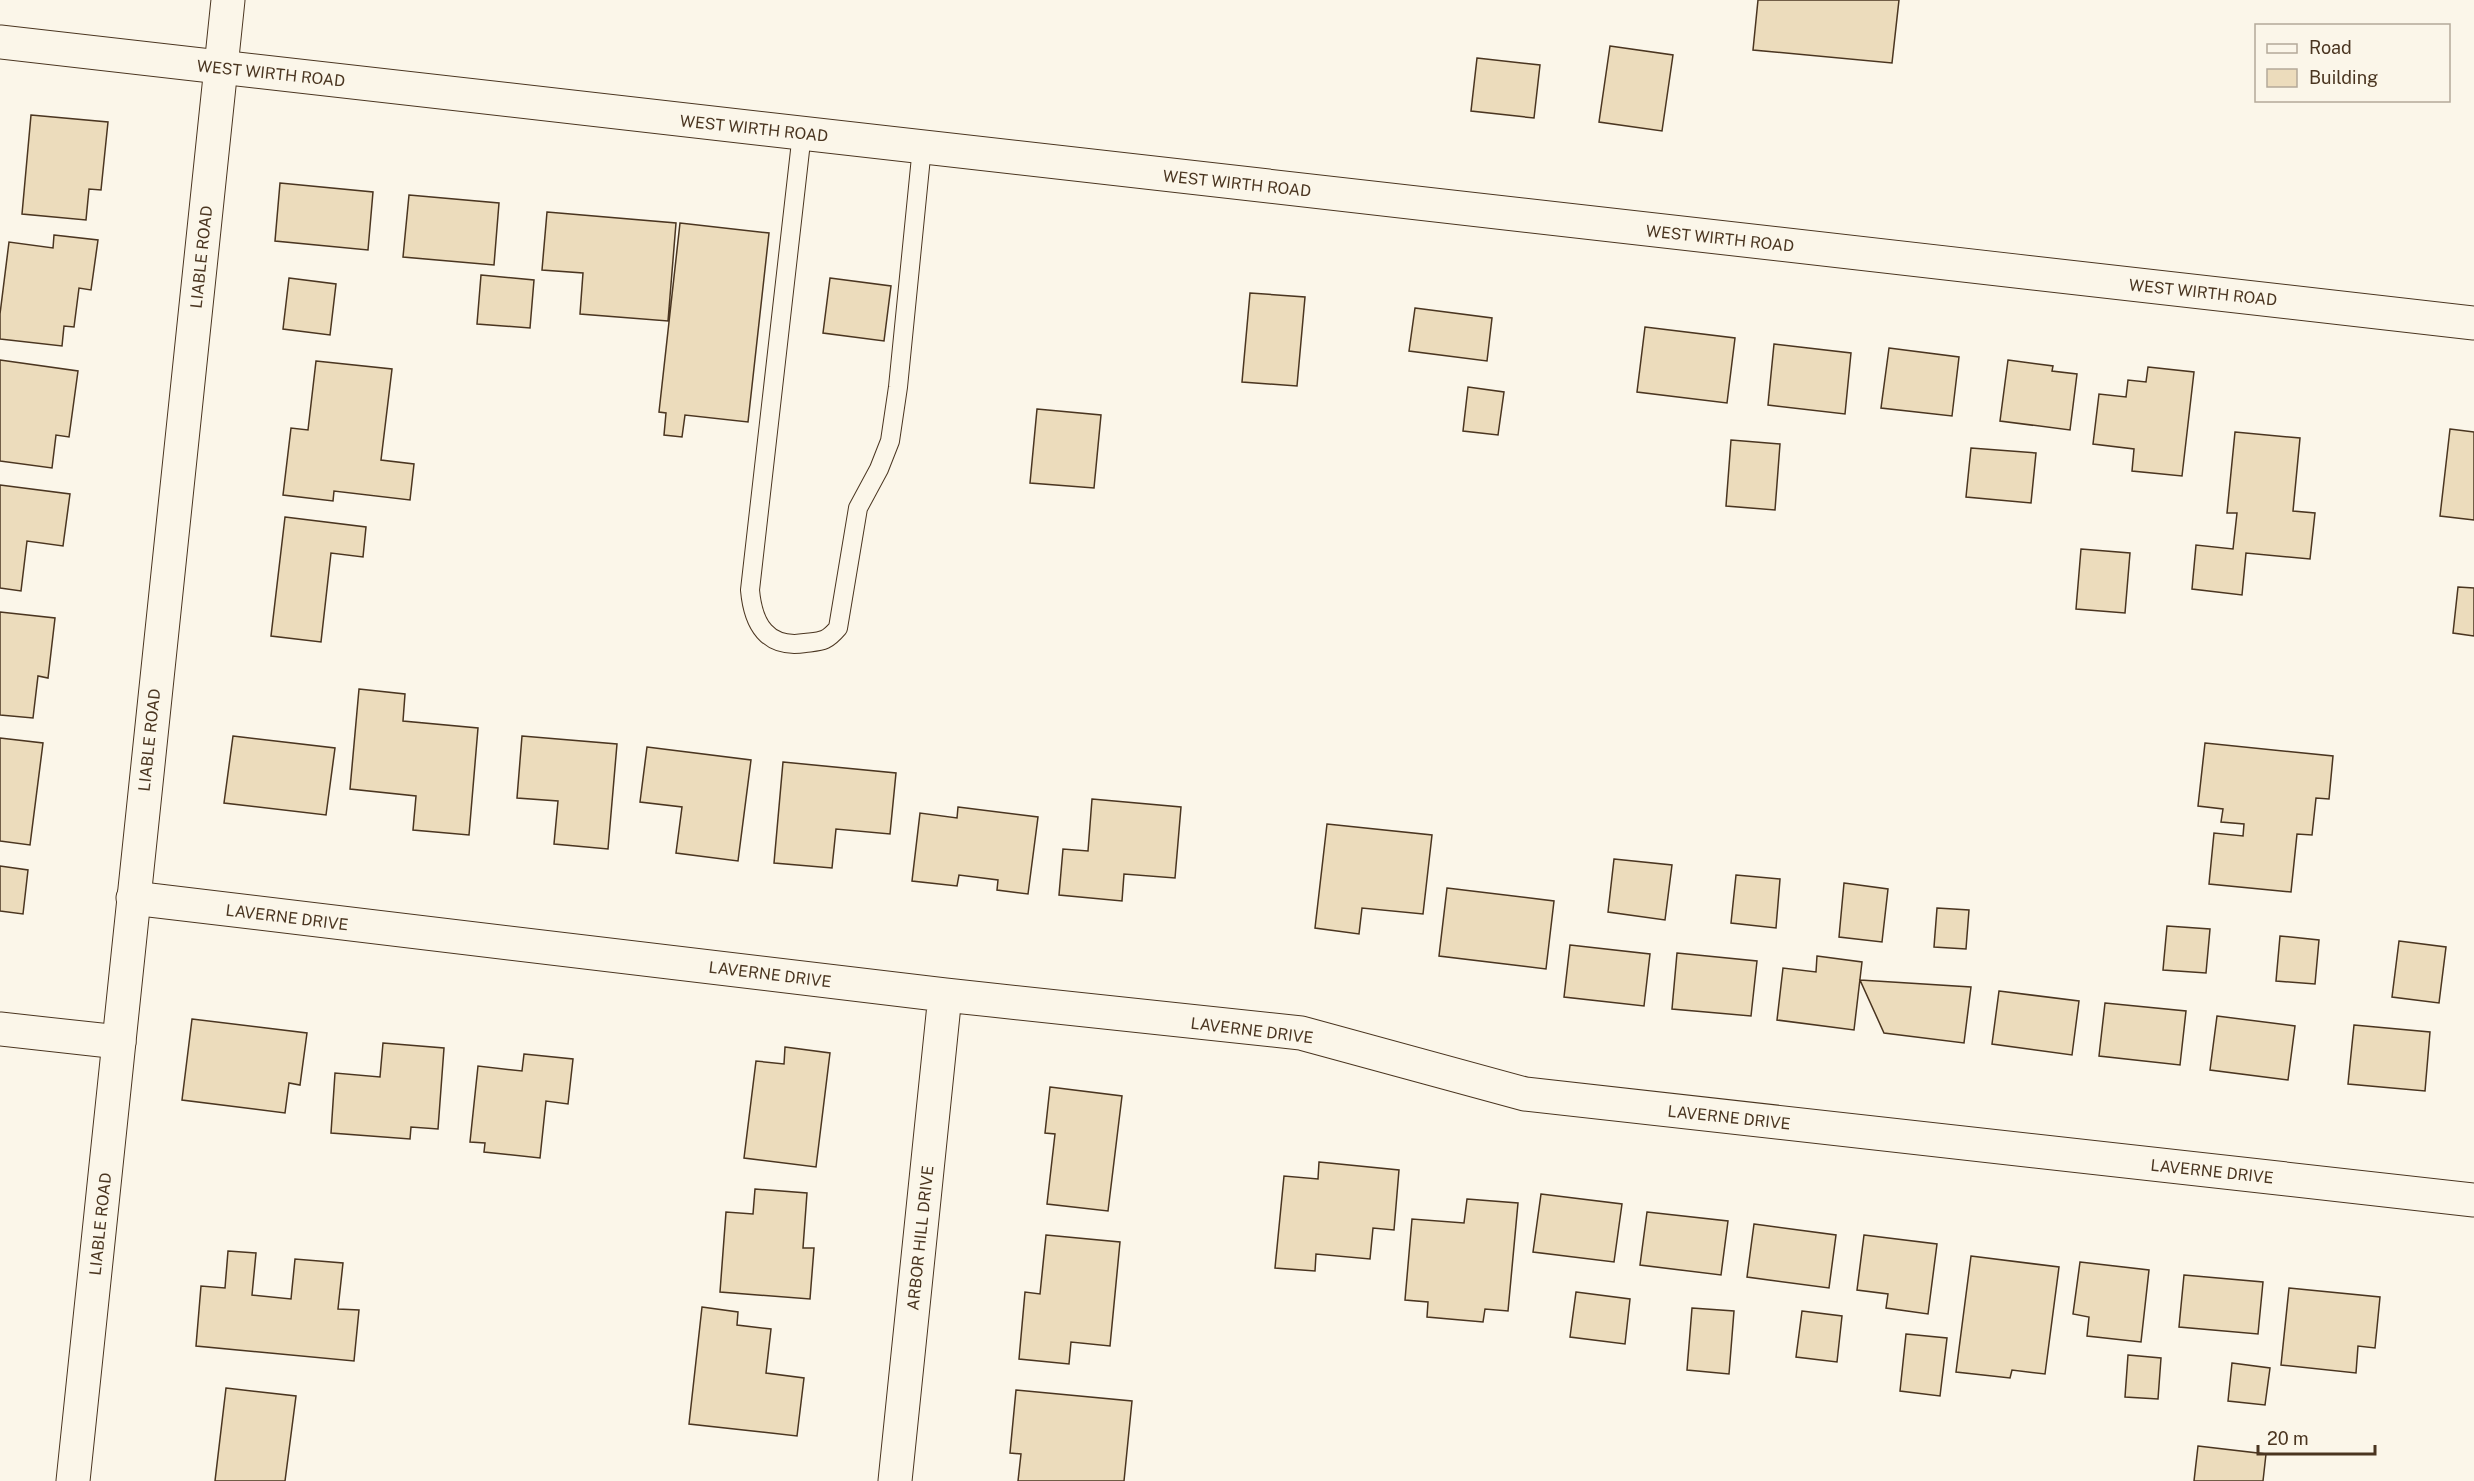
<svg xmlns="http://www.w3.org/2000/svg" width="2474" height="1481" viewBox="0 0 2474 1481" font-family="'Public Sans',sans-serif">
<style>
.building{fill:#ecdcbc;stroke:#4a3520;stroke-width:1.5}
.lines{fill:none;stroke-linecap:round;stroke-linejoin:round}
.lane-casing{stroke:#4a3520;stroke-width:20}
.street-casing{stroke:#4a3520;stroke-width:35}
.secondary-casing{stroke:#4a3520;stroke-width:35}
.lane{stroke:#fbf6e9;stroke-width:18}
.street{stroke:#fbf6e9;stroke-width:33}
.secondary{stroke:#fbf6e9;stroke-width:33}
.labels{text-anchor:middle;stroke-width:4.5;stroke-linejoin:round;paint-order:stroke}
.street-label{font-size:16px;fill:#4a3520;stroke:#fbf6e9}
</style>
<rect width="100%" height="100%" fill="#fbf6e9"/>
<path class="building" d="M1758,0H1899L1892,63L1753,50Z
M1610,46L1673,55L1662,131L1599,122Z
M1477,58L1540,65L1534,118L1471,111Z
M31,115L108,122L101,190L89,189L86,220L22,214Z
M280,183L373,192L368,250L275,241Z
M409,195L499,203L494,265L403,257Z
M547,212L676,223L668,321L580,314L583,273L542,270Z
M680,223L769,233L748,422L685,415L682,437L664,435L666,413L659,412Z
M54,235L98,240L91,290L79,288L74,327L64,326L62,346L0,339V314L9,242L53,248Z
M481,275L534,280L530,328L477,324Z
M289,278L336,284L330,335L283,329Z
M830,278L891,286L884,341L823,333Z
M1250,293L1305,297L1297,386L1242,382Z
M1415,308L1492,318L1487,361L1409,351Z
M1645,327L1735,338L1727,403L1637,392Z
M1774,344L1851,353L1845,414L1768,405Z
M1889,348L1959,357L1952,416L1881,408Z
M0,360L78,371L69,437L56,435L52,468L0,461Z
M2008,360L2053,366L2052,371L2077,374L2070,430L2000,421Z
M316,361L392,369L381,460L414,464L410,500L334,491L333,501L283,495L291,428L308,430Z
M2148,367L2194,372L2182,476L2132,471L2134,449L2093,444L2099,394L2126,397L2128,380L2146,382Z
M1468,387L1504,392L1498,435L1463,431Z
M1037,409L1101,415L1094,488L1030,483Z
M2450,429L2474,432V520L2440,516Z
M2235,432L2300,438L2293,511L2315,513L2310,559L2246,553L2242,595L2192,589L2196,545L2233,549L2237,513H2227Z
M1731,440L1780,444L1775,510L1726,506Z
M1971,448L2036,453L2031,503L1966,497Z
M0,485L70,494L63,546L27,541L21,591L0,588Z
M285,517L366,527L363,557L331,553L321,642L271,636Z
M2081,549L2130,553L2125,613L2076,609Z
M2458,587L2474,588V636L2453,633Z
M0,612L55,618L48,678L38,676L33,718L0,715Z
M359,689L405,694L403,721L478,728L469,835L413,830L416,796L350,789Z
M233,736L335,748L326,815L224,803Z
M522,736L617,744L608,849L554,844L558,801L517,798Z
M0,738L43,743L30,845L0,841Z
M2205,743L2333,756L2329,799L2316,798L2312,835L2297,834L2291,892L2209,884L2214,833L2243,836L2244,824L2221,822L2223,809L2198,806Z
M647,747L751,760L738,861L676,853L682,807L640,802Z
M783,762L896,773L890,834L836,829L832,868L774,863Z
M1092,799L1181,807L1175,878L1124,874L1122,901L1059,895L1063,849L1088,851Z
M958,807L1038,817L1028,894L997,890L998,880L959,875L957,886L912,881L920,813L957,818Z
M1327,824L1432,835L1423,914L1362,908L1359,934L1315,928Z
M1614,859L1672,865L1665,920L1608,912Z
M0,866L28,870L23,914L0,911Z
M1736,875L1780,879L1776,928L1731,923Z
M1844,883L1888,889L1882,942L1839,937Z
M1447,888L1554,901L1546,969L1439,956Z
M1937,908L1969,910L1966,949L1934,947Z
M2167,926L2210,929L2206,973L2163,970Z
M2280,936L2319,940L2315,984L2276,981Z
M2399,941L2446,947L2439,1003L2392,997Z
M1570,945L1650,954L1644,1006L1564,997Z
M1677,953L1757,961L1751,1016L1672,1009Z
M1817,956L1862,962L1854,1030L1777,1020L1783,968L1816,972Z
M1860,980L1971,987L1964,1043L1884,1033Z
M1999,991L2079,1001L2072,1055L1992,1044Z
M2105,1003L2186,1011L2180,1065L2099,1056Z
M2217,1016L2295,1026L2288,1080L2210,1070Z
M192,1019L307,1033L300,1085L289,1083L285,1113L182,1100Z
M2354,1025L2430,1032L2425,1091L2348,1084Z
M383,1043L444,1048L438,1129L411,1127L410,1139L331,1133L335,1073L380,1077Z
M785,1047L830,1053L816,1167L744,1158L756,1061L784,1064Z
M524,1054L573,1059L568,1104L546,1101L540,1158L484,1152L485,1143L470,1142L478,1066L522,1071Z
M1050,1087L1122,1096L1108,1211L1047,1204L1055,1134L1045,1133Z
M1319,1162L1399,1170L1394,1230L1373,1228L1370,1259L1316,1254L1315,1271L1275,1268L1284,1176L1318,1179Z
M755,1189L807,1193L803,1248H814L810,1299L720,1292L726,1212L753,1214Z
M1541,1194L1622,1204L1614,1262L1533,1252Z
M1467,1199L1518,1203L1508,1311L1485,1309L1483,1322L1427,1317L1428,1302L1405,1300L1412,1219L1464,1223Z
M1647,1212L1728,1221L1721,1275L1640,1265Z
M1754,1224L1836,1235L1829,1288L1747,1277Z
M1046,1235L1120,1242L1110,1346L1071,1342L1069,1364L1019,1359L1025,1292L1040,1294Z
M1864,1235L1937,1244L1928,1314L1886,1308L1888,1294L1857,1290Z
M228,1251L256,1253L252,1295L291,1299L295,1259L343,1263L338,1309L359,1310L354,1361L196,1346L201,1286L225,1288Z
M1971,1256L2059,1267L2045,1374L2012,1370L2010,1378L1956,1372Z
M2080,1262L2149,1270L2141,1342L2087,1336L2089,1317L2073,1314Z
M2184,1275L2263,1282L2258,1334L2179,1327Z
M2289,1288L2380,1297L2375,1348L2358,1346L2356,1373L2281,1365Z
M1576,1292L1630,1299L1625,1344L1570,1337Z
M702,1307L738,1312L737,1325L771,1329L766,1373L804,1378L797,1436L689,1424Z
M1692,1308L1734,1311L1729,1374L1687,1370Z
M1802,1311L1842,1316L1837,1362L1796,1357Z
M1906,1334L1947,1338L1940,1396L1900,1391Z
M2128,1355L2161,1358L2158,1399L2125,1397Z
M2232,1363L2270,1368L2265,1405L2228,1401Z
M226,1388L296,1396L285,1481H215Z
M1016,1390L1132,1401L1124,1481H1018L1021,1454L1010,1453Z
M2198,1446L2266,1454L2263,1481H2194Z"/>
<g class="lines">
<defs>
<path id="lane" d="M802,133L750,590C753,624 767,649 805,643C822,641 826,642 838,628L858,508L879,469L890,441L898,387L922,147"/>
<path id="street" d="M0,42L2474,323
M133,898L945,995L1301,1033L1525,1094L2474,1200
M0,1029L119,1042
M895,1481L945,995"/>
<path id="secondary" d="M73,1481L228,0"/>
</defs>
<use href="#lane" class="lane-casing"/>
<use href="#street" class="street-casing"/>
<use href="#secondary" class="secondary-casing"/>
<use href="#lane" class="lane"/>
<use href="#street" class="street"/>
<use href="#secondary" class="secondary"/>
</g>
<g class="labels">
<g class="street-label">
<text transform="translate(271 73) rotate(6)" y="6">WEST WIRTH ROAD</text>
<text transform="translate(754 128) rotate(6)" y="6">WEST WIRTH ROAD</text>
<text transform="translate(1237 183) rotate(6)" y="6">WEST WIRTH ROAD</text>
<text transform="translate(1720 238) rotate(6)" y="6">WEST WIRTH ROAD</text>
<text transform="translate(201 257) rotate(-84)" y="6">LIABLE ROAD</text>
<text transform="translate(2203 292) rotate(6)" y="6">WEST WIRTH ROAD</text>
<text transform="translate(149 740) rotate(-84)" y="6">LIABLE ROAD</text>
<text transform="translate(287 917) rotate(7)" y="6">LAVERNE DRIVE</text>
<text transform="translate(770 974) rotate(7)" y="6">LAVERNE DRIVE</text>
<text transform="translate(1252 1030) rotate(7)" y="6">LAVERNE DRIVE</text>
<text transform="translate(1729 1117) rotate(6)" y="6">LAVERNE DRIVE</text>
<text transform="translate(2212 1171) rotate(6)" y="6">LAVERNE DRIVE</text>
<text transform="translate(100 1224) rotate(-84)" y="6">LIABLE ROAD</text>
<text transform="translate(920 1238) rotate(-84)" y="6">ARBOR HILL DRIVE</text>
</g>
</g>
<rect x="2255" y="24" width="195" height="78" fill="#fbf6e9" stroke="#b4a999" stroke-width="1.5"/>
<rect x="2267" y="44" width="30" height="9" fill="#fbf6e9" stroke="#b4a999" stroke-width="1.5"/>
<text x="2309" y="54" font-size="18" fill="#4a3520">Road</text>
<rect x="2267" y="69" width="30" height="18" fill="#ecdcbc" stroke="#b4a999" stroke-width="1.5"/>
<text x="2309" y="84" font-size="18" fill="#4a3520">Building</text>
<path d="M2258 1445v9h117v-9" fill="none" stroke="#4a3520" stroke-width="3"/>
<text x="2267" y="1445" font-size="18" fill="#4a3520" stroke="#fbf6e9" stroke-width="4.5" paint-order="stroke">20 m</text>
</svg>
